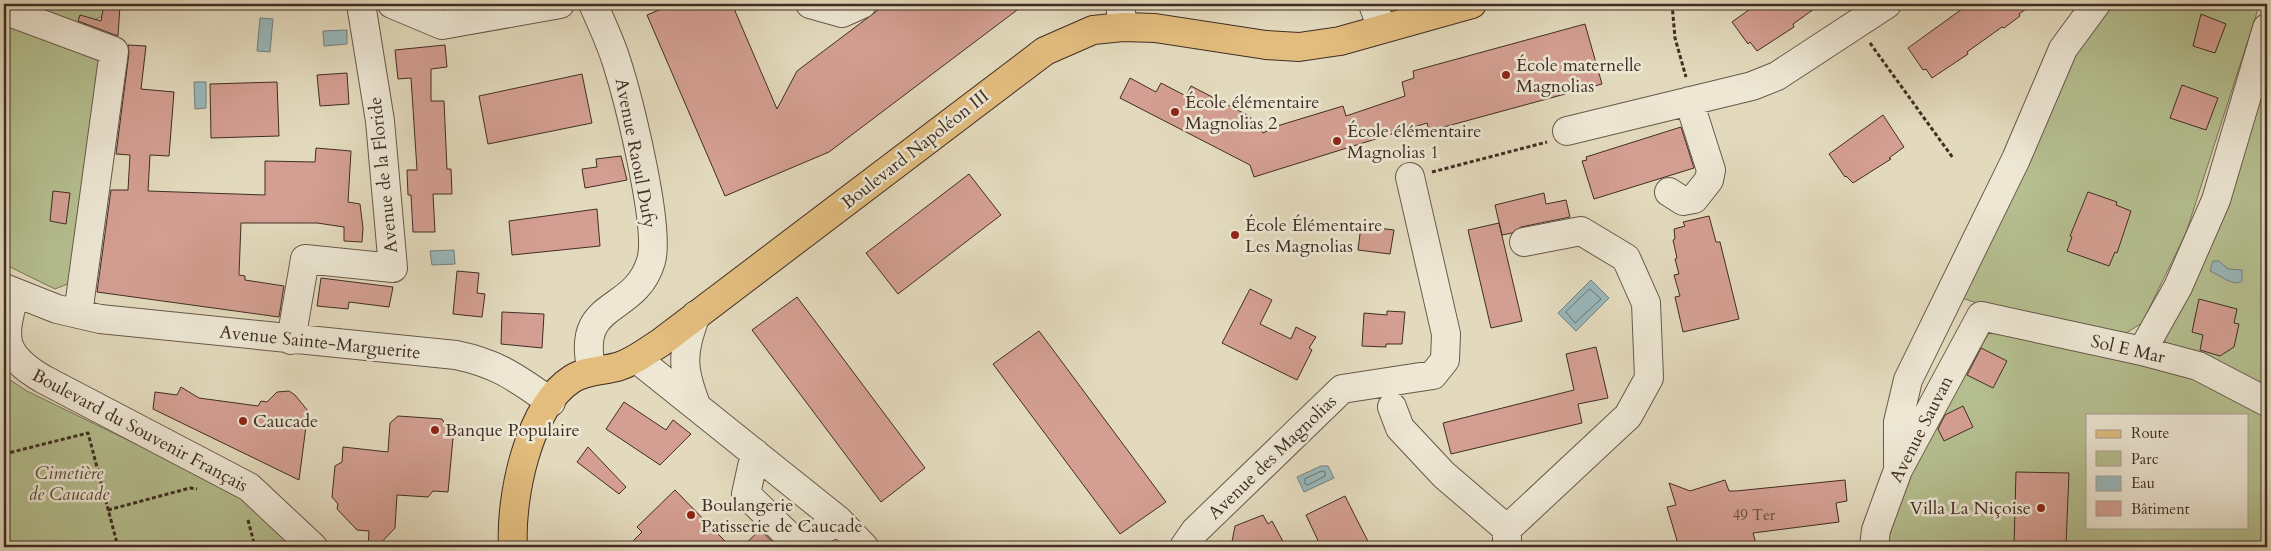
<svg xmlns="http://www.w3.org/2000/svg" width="2271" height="551" viewBox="0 0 2271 551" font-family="Cardo,serif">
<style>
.green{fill:#b5bf90;stroke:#7a765a;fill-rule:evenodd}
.water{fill:#99b8bb;stroke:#75807f}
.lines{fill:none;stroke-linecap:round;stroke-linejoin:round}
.shore{stroke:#6c7270;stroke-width:1}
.building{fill:#d49f92;stroke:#402d24}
.minor-casing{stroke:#69584a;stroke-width:30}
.major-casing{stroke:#402d24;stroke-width:30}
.path{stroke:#402d24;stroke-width:3;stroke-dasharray:4 2.5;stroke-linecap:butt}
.minor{stroke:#ede7d4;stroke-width:28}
.major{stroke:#e2bd7e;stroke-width:28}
.poi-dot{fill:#8f2418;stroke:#ede7d4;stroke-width:2}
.labels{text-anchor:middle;stroke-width:5;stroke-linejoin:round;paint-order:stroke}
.number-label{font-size:15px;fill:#654a40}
.poi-label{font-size:18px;fill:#402d24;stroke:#ede7d4;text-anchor:start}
.street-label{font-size:18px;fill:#402d24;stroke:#ede7d4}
.park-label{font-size:18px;font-style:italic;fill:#574a3a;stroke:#ede7d4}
</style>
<rect width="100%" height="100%" fill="#e3dabd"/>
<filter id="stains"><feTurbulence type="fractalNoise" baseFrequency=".004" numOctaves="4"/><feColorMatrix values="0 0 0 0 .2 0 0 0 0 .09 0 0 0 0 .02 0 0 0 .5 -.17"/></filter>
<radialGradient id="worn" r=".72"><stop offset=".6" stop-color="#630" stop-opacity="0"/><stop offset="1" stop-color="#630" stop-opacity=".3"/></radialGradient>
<path class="green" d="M4,4H126L75,30Z
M2105,4H2263L2258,9L2186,233L2142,323L2118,338L2021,318L1956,296L2068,55Z
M4,22L107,61L80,279L55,289L4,264Z
M2251,97L2267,103V389L2169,347L2160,333Z
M1992,328L2197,371L2267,405V547H1879L1892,500ZM2087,415H2247V527H2087Z
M4,376L27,391L226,488L268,518L296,547H4Z"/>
<path class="water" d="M260,18L273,19L270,52L257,51Z
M347,30V44L324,46L323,31Z
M194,82H206V108L195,109Z
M454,250L455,264L432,265L430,251Z
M2213,261H2219L2228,269L2242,270V281C2233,287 2220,275 2210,271Z
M1591,280L1609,298L1576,331L1558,313Z
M1321,466H1328L1334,478L1304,492L1297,477Z"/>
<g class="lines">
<path class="shore" d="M1590,289L1601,299L1575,323L1566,312Z
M1322,471L1325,472V476L1308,485L1305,484V479Z"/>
</g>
<path class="building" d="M104,4L120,6L118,36L78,21L80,15L101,21Z
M673,4H732L777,109L797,71L886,4H1025L829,152L725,196L647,15Z
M1757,4H1821L1793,24L1794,27L1757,51L1750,42L1748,44L1732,22Z
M1969,4H2033L2019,14L2020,16L2004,28L2002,27L1967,52L1968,54L1932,78L1926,69L1923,70L1908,48Z
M2201,14L2226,24L2215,53L2193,46Z
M1585,24L1602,84L1429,131L1427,123L1254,177L1250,165L1120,98L1130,78L1156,92L1161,83L1186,96L1191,86L1249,116L1263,133L1277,126L1343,106L1346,116L1405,96L1402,82L1414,78L1413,71Z
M128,45L146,46L141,89L174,92L169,156L150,155L148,191L265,195V161L315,162L316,148L351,151L348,202L360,204L363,228L362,242L344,241V227L317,223H241L239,275L245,276V280L284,286L279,317L97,292L111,190H128L130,155L116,154L129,53Z
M445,45L447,67L431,69V101H444L447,169H451L452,194H433L435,232H413L411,195H408L407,170H417L411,78L398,79L395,50Z
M347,73L349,104L320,106L317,75Z
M582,74L592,123L488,144L479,96Z
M277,82L279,136L211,138L210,84Z
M2182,85L2218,98L2206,130L2170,118Z
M1883,115L1904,147L1889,158L1891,159L1853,183L1846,176L1845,177L1829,154Z
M1681,127L1694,168L1594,199L1582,161L1587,160L1586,157Z
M621,156L627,180L585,188L582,169L597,167L596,159Z
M969,174L1001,215L898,294L866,253Z
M53,191L70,193L66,224L50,221Z
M2088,192L2117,202L2116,205L2131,211L2117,253L2115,252L2109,266L2067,251L2072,237L2070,236Z
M1544,193L1546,204L1566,200L1570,217L1521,227L1512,233L1502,235L1495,205Z
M597,209L600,246L512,255L509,221Z
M1709,216L1716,242H1720L1739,319L1683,332L1675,297L1680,296L1674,275L1679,274L1675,259L1677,258L1673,240L1675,239L1674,229L1685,226L1683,222Z
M1499,223L1522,321L1491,328L1468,230Z
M1361,226L1394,230L1390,254L1358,250Z
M457,271L479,273L477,293L485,294L482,317L453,314Z
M321,278L393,287L389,307L349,302L348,309L317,306Z
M1250,289L1272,300L1260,324L1291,339L1296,327L1316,337L1309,348L1312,350L1297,380L1222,343Z
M797,297L925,468L881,502L752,330Z
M2199,299L2237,309L2234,323L2239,324L2234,347L2220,356L2200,350L2203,335L2192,332Z
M1387,311L1405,312L1402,344H1386V347L1362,346L1364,313L1387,315Z
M502,312L544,314L542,348L501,344Z
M1039,331L1166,502L1120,534L993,364Z
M1596,347L1608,398L1578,404L1582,423L1451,454L1443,423L1574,390L1566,354Z
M1981,348L2007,361L1993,388L1967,375Z
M181,387L199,398L258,406L261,401L267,402L277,392L289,391L295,395L308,411L299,480L153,409L155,392L177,395Z
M624,402L666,430L673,420L691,434L660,465L606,429Z
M1963,406L1973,427L1944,441L1938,429L1945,415Z
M398,416L442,419L453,438L448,492L433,491L428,497L397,495L395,528L377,547H368L369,531L357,530L337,509L338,504L332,497L335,466L342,462L343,447L388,452L390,423Z
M588,447L626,487L619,494L577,462Z
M2016,472L2069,473L2066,545L2014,544Z
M1725,480L1729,491H1736L1845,480L1847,501L1836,503L1839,522L1753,533L1757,547H1679L1667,507L1676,505L1669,483L1690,491Z
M675,490L712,528L731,547H627L642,532L637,527Z
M1345,496L1355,516L1371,547H1321L1306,515Z
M1263,515L1268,524L1272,521L1286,547H1231L1235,526Z
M760,530L778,547H742Z"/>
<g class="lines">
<defs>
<path id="minor" d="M392,4L442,25L560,4
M810,4L842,13L862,4
M1120,4L1123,27
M1373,4L1382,29
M4,10L114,51L78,314
M1567,131L1752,86L1777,76L1887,4
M1669,192L1683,201L1694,199L1709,180L1711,170L1689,101
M4,288L57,309L100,319L456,355C499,364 516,378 551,402
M15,294C2,338 1,354 43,379L249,487L313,547
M696,315C681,353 682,370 697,407
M291,340L305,259L393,268L380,121L361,4
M2142,351L2178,287L2216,200L2267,28
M637,359L838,520L864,547
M592,371C574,298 635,316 651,261C661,228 628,97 616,60C610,41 601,22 593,4
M1392,407L1400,428L1444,475L1507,529
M755,453L746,494L799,546L838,520
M1898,466V422L1908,380L2016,159L2063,49L2096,4
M1184,547L1195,531L1342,389L1433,375L1445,360L1446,334L1410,177
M1507,547V529L1628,416L1649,378L1646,303L1626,258L1581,231L1524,242
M1874,547L1876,530L1898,470L1981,316L2142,351L2198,366L2267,402"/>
<path id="major" d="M513,547C510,499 528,407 572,379C586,370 605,371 620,366C635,361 647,351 660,343L1045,51L1093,30L1123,27L1155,28L1266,45L1299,47L1340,41L1472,4"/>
</defs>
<use href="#minor" class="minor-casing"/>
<use href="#major" class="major-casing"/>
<path class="path" d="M1672,4L1675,38L1686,77
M1870,43L1953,158
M1432,172L1547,142
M4,454L88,433L118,547
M108,510L190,488L197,489
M248,520L255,547"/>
<use href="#minor" class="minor"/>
<use href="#major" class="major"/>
</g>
<g class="poi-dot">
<circle cx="1506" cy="75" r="5"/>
<circle cx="1175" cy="112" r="5"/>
<circle cx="1337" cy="141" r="5"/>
<circle cx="1235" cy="235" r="5"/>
<circle cx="243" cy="421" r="5"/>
<circle cx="435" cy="430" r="5"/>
<circle cx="2041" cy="508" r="5"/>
<circle cx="691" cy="515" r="5"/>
</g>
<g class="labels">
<g class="number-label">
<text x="1754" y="520">49 Ter</text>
</g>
<g class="poi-label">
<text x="1516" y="71">École maternelle<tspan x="1516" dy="21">Magnolias</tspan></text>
<text x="1185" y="108">École élémentaire<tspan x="1185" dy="21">Magnolias 2</tspan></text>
<text x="1347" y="137">École élémentaire<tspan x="1347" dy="21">Magnolias 1</tspan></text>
<text x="1245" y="231">École Élémentaire<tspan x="1245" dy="21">Les Magnolias</tspan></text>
<text x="253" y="427">Caucade</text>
<text x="445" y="436">Banque Populaire</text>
<text x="701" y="511">Boulangerie<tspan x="701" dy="21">Patisserie de Caucade</tspan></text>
<text x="2031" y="514" text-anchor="end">Villa La Niçoise</text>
</g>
<g class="street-label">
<text transform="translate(915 149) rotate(-38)" y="6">Boulevard Napoléon III</text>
<text transform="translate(636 153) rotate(79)" y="6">Avenue Raoul Dufy</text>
<text transform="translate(383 175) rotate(-96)" y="6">Avenue de la Floride</text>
<text transform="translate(320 342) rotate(6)" y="6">Avenue Sainte-Marguerite</text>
<text transform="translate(2128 349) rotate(13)" y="6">Sol E Mar</text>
<text transform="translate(1921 429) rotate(-63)" y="6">Avenue Sauvan</text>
<text transform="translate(140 430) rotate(28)" y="6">Boulevard du Souvenir Français</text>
<text transform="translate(1272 457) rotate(-44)" y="6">Avenue des Magnolias</text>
</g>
<g class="park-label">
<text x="69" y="479">Cimetière<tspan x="69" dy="21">de Caucade</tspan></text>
</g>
</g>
<rect width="2271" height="551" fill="none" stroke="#e3dabd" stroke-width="20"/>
<rect x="5" y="5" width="2261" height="541" fill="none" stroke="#402d24" stroke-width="2.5"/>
<rect x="10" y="10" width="2251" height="531" fill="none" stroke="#402d24"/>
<rect x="2086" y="414" width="162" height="115" fill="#ede7d4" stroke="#a89d8e"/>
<rect x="2096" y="430" width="25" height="8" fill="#e2bd7e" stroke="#a89d8e"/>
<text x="2131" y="438" font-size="15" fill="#402d24">Route</text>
<rect x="2096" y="451" width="25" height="15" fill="#b5bf90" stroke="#a89d8e"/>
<text x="2131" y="464" font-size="15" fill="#402d24">Parc</text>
<rect x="2096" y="476" width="25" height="15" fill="#99b8bb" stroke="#a89d8e"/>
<text x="2131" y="488" font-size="15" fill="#402d24">Eau</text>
<rect x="2096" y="501" width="25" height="15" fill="#d49f92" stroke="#a89d8e"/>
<text x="2131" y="514" font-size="15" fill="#402d24">Bâtiment</text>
<rect width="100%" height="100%" filter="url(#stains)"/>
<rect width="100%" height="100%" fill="url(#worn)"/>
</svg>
